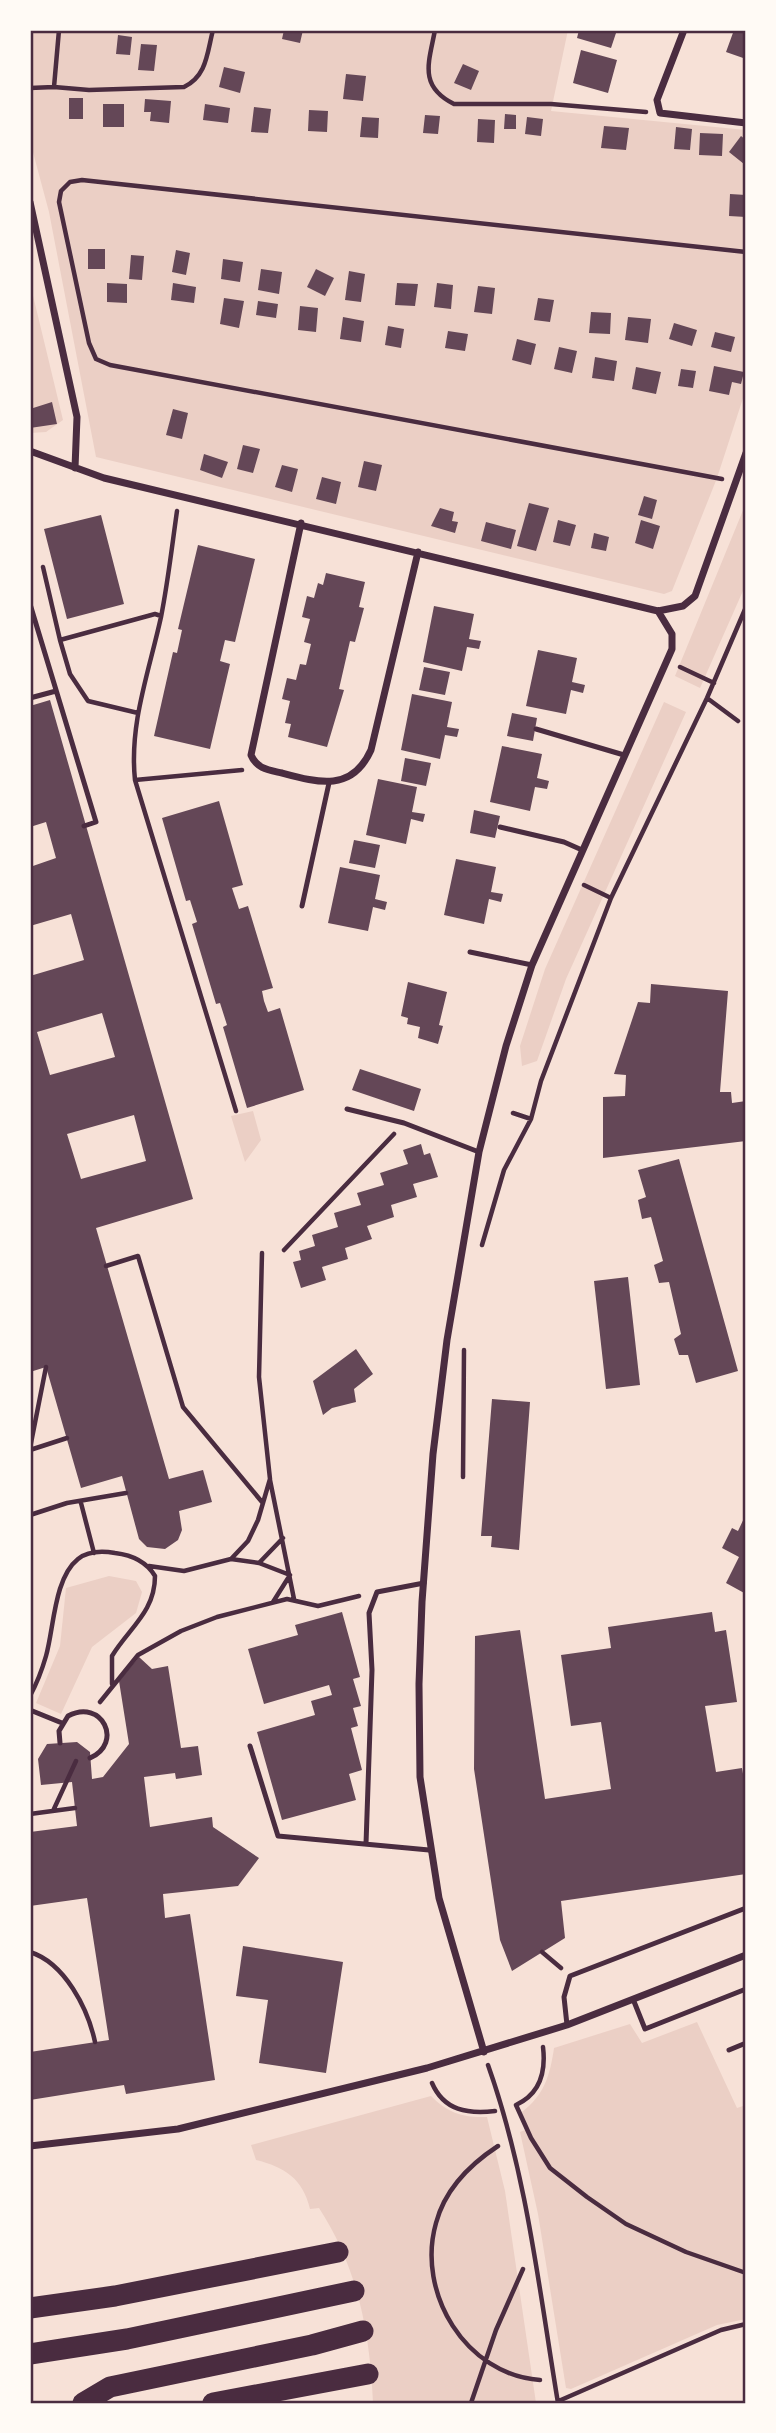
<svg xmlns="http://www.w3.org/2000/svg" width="776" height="2433" viewBox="0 0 776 2433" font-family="'Noto Serif',serif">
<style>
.green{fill:#ebcfc5}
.building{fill:#644757;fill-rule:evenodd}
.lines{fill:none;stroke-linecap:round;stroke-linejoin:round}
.path{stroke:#4a2c40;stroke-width:4.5}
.service{stroke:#4a2c40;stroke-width:5}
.minor{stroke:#4a2c40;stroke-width:7}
.motorway{stroke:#4a2c40;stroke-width:21}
.neatline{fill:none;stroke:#4a2c40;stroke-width:2.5}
</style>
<rect width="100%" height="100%" fill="#f7e1d7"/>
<path class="green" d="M30,30H568L551,111L746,130V389L717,478L672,591L664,594L96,457L49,212L30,141Z
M30,283L63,420L46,432L30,433Z
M746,503V584L700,688L675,676Z
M664,702L686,712L566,979L537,1061L522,1066L520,1046L545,969Z
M253,1111L261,1140L245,1162L231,1116Z
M109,1576L136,1581L142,1592L136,1613L92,1647L61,1714L36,1703L60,1646L66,1588Z
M697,2022L737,2108L746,2105V2319L717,2325L571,2389L566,2388L538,2214L520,2132L525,2130L522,2112C544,2095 550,2076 554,2048L630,2024L642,2043Z
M431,2096C448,2113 463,2118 487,2117L505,2191L536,2403H373C370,2333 358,2268 319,2208L310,2209C303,2179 285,2167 256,2160L251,2145Z"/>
<path class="building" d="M284,30H303L300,43L282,39Z
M579,30H617L611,48L577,38Z
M734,30H746V59L726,52Z
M118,35L132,37L130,55L116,54Z
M141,44L157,45L154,71L138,70Z
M581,50L617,60L608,93L573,83Z
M463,64L479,71L471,90L454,83Z
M224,67L245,72L240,93L219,87Z
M346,74L366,76L363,101L343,99Z
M69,98H83V119H69Z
M145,99L171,101L169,123L150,121L151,112H144Z
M103,104H124V127H103Z
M205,104L230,108L228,123L203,120Z
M254,107L271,109L268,133L251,132Z
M309,110L328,111L327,132L308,131Z
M505,114L516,115V129H504Z
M425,115L440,116L438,134L423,133Z
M362,117L379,118L378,138L360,137Z
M527,117L543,119L541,136L525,134Z
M478,119L495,120L494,143L477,142Z
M604,126L629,128L626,150L601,148Z
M676,127L692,129L690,150L674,149Z
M700,133L723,134L722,156L699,155Z
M741,136L746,140L744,164L729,152Z
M730,194L746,195V217L729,216Z
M88,249H105V269H88Z
M176,250L190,253L186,275L172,272Z
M131,255L144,256L142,280L129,279Z
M223,259L243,262L240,282L221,279Z
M261,269L282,272L279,294L258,290Z
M316,269L334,278L325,296L307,287Z
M349,271L365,274L361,302L345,300Z
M107,283L127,284V303L107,302Z
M173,283L196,287L194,303L171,300Z
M397,283L418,284L415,306L395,305Z
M437,283L453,285L451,309L434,307Z
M478,286L495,288L492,314L474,312Z
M224,298L244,301L239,328L220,324Z
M538,298L554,300L550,322L534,320Z
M258,301L278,304L276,318L256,315Z
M300,306L318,308L316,332L298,330Z
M591,312L611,313L610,334L589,333Z
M343,317L364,321L361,342L340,339Z
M628,317L651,319L648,343L625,340Z
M674,323L697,330L692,346L669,339Z
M388,326L404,329L401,348L385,345Z
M448,331L468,334L465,351L445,348Z
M715,332L735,337L731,352L711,347Z
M517,339L536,344L531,365L512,360Z
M559,347L577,351L572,373L554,369Z
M595,357L617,361L614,381L592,378Z
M714,366L744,372L741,384L732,382L729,395L709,391Z
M636,367L661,372L656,394L632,389Z
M681,369L696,371L693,388L678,386Z
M52,402L57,424L30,428V409Z
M173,409L188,413L182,439L166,435Z
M243,445L260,449L253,473L237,469Z
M204,454L228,462L222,478L200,470Z
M364,461L382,465L376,491L358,487Z
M282,465L298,469L292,492L275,487Z
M322,477L341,482L336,504L316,499Z
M644,496L657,500L652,519L638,515Z
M529,503L549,508L536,551L517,546Z
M440,508L454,512L452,521L458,522L455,533L431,526Z
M101,515L124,604L67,619L44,529Z
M558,520L576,525L570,546L553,542Z
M641,520L660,526L653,549L635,543Z
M486,522L516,530L511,549L481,541Z
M594,533L609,537L606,551L591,548Z
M198,545L255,559L235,642L225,640L220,661L230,664L210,749L154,736L173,652L177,653L182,630L178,629Z
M326,573L365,582L359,607L364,608L355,642L350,641L339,689L344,690L327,747L288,737L291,724L285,723L290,701L282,699L287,678L296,680L300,664L306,665L311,644L304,642L310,619L302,617L307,596L314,598L318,583L323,585Z
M434,606L474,614L469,639L481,641L479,649L467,647L462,671L423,662Z
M538,650L577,658L572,682L585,685L583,693L571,690L566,714L526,706Z
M424,667L450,672L445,695L419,690Z
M412,694L452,702L447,727L459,729L457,737L445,735L440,759L401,750Z
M50,700L193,1199L96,1228L169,1479L203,1470L212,1502L179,1511L182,1530L178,1540L165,1549L147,1547L139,1539L122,1476L81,1488L46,1367L30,1372V976L84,960L71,914L30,926V867L56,858L46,822L30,827V706ZM102,1013L115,1057L50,1075L37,1032ZM134,1115L146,1161L81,1179L67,1134Z
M512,713L537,718L533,741L507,736Z
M502,746L542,754L537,778L549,781L547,789L535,787L530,811L490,802Z
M405,758L431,763L426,786L401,781Z
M378,779L417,787L412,812L425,814L423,822L411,819L406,844L366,835Z
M219,801L243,885L232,888L239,909L248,906L273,988L262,991L264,1001L268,1012L280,1008L304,1090L247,1108L223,1027L227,1025L220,1003L216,1004L192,924L197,922L190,900L186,901L162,818Z
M474,810L500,816L495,838L470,833Z
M354,840L380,845L375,868L349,863Z
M456,859L496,867L491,892L503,894L501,902L489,899L484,924L444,915Z
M340,867L380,875L375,899L387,902L385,910L373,907L368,931L328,923Z
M408,982L447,992L439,1025L443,1026L438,1044L418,1038L420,1027L407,1024L408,1018L401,1016Z
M651,984L728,991L720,1092H731L732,1103L746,1101V1141L603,1158V1097L625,1096L626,1075L614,1074L638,1002L650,1003Z
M360,1069L421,1089L414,1111L352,1090Z
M421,1144L424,1155L430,1153L438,1177L413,1184L417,1197L391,1205L394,1217L367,1226L372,1239L345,1248L348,1259L322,1267L326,1280L301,1288L293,1262L301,1260L299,1251L315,1246L312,1235L338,1227L334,1213L361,1205L357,1193L384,1185L380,1173L408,1164L403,1150Z
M679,1159L738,1371L696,1383L688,1355H679L674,1339L681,1334L669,1282L659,1283L654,1265L663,1261L651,1217L642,1219L638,1200L646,1197L638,1170Z
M628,1277L640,1385L606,1389L594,1281Z
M356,1349L373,1374L354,1389L356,1402L332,1408L323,1415L313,1381Z
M492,1399L530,1402L519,1550L491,1547L492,1536H481Z
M746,1514V1594L726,1583L739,1557L722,1548L732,1528L738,1531Z
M342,1612L360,1677L353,1679L361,1706L353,1708L358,1726L351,1728L362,1770L349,1774L356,1800L282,1820L257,1732L315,1715L311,1701L332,1695L329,1685L264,1704L248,1649L298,1635L295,1625Z
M712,1612L715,1632L726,1630L737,1702L705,1706L716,1772L742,1768L746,1791V1874L561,1901L565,1938L512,1971L500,1940L474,1769L475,1636L520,1630L545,1799L611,1789L601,1722L571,1726L561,1655L611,1648L608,1627Z
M139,1657L152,1669L168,1666L181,1748L198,1746L202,1775L176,1779L175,1773L144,1777L150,1827L212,1817L213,1827L259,1858L238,1886L163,1894L165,1918L190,1914L215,2080L126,2094L124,2085L30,2100V2052L109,2040L87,1898L30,1906V1832L77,1826L72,1782L41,1785L38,1759L47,1744L77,1742L90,1752L92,1779L103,1777L129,1744L119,1681Z
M243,1946L343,1962L326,2073L259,2063L268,2000L236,1996Z"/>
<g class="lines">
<path class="path" d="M59,30L54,87L89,90L184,87C207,76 207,53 213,30
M435,30C429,62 418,86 454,104H551L646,112
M30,88L54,87
M722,479L110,365L96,359L89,343L59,202L61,191L70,182L82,180L746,252
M177,511C172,546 168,582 161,617C149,672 129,724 135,780L236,1111
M43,567L60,640L155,614L161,616
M60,640L70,674L88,701L138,713
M680,667L714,683
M707,698L738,721
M135,780L242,770
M584,885L611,898
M513,1113L531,1119
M482,1245L504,1170L531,1119L541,1081L611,898L707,698L746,607
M284,1250L394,1134
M106,1266L138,1256L183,1407L262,1502
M30,1448L46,1367
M30,1450L67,1438
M463,1477L464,1350
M270,1480L294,1599
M81,1503L94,1553
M30,1515L67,1503L126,1493
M231,1559L259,1563L283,1538
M259,1563L290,1575L273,1602
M149,1566L184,1571L231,1559L248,1541L258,1520L270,1479L259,1377L262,1253
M30,1696C37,1683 42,1670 46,1656C54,1628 54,1578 78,1559C88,1551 103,1551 115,1553C132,1555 146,1561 155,1576C155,1612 129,1628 112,1656V1684
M100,1702L138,1655L181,1631L217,1617L287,1599L318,1606L359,1596
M53,1811L76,1761
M30,1814L75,1808
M30,1952C65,1963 88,2009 95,2042
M542,1952L561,1968
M543,2047C546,2072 540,2094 516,2105L531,2138L550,2168L587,2197L626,2224L686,2252L746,2273
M488,2065C527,2175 539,2289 558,2403
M432,2083C444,2111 468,2114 495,2111
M498,2146C469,2165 445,2189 436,2223C416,2293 466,2375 540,2380
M471,2403L496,2330L523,2269
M554,2403L721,2330L746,2324"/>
<path class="service" d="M30,604L96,822L84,826
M30,698L56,691
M536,729L624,755
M500,827L564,842L582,850
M302,906L329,783
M470,952L532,965
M347,1109L404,1123L479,1152
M30,1710L62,1723
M60,1743L59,1731L68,1716C102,1698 124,1743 90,1758
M250,1746L278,1836L429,1850
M366,1844L372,1670L369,1613L377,1592L424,1583
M633,1999L645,2029L746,1989
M567,2025L564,1997L570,1976L746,1908
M729,2050L746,2043"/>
<path class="minor" d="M684,30L657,100L660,113L746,123
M30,202L77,417L75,468
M30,451L104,478L658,611L683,606L695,596L746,453
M301,523L251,755C257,769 269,770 282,773C319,783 352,792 371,750L418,552
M484,2052L439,1898L420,1777L419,1684L422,1602L433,1454L447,1340L479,1152L506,1046L532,965L672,649V634L658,611
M30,2146L178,2129L427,2068L567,2025L746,1955"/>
<path class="motorway" d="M30,2308L115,2296L338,2252
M30,2354L127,2339L354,2291
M83,2403L110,2387L312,2345L363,2331
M213,2403L368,2374"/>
</g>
<rect width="776" height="2433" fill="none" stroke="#fffaf5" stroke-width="63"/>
<rect x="32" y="32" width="712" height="2370" class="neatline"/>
</svg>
